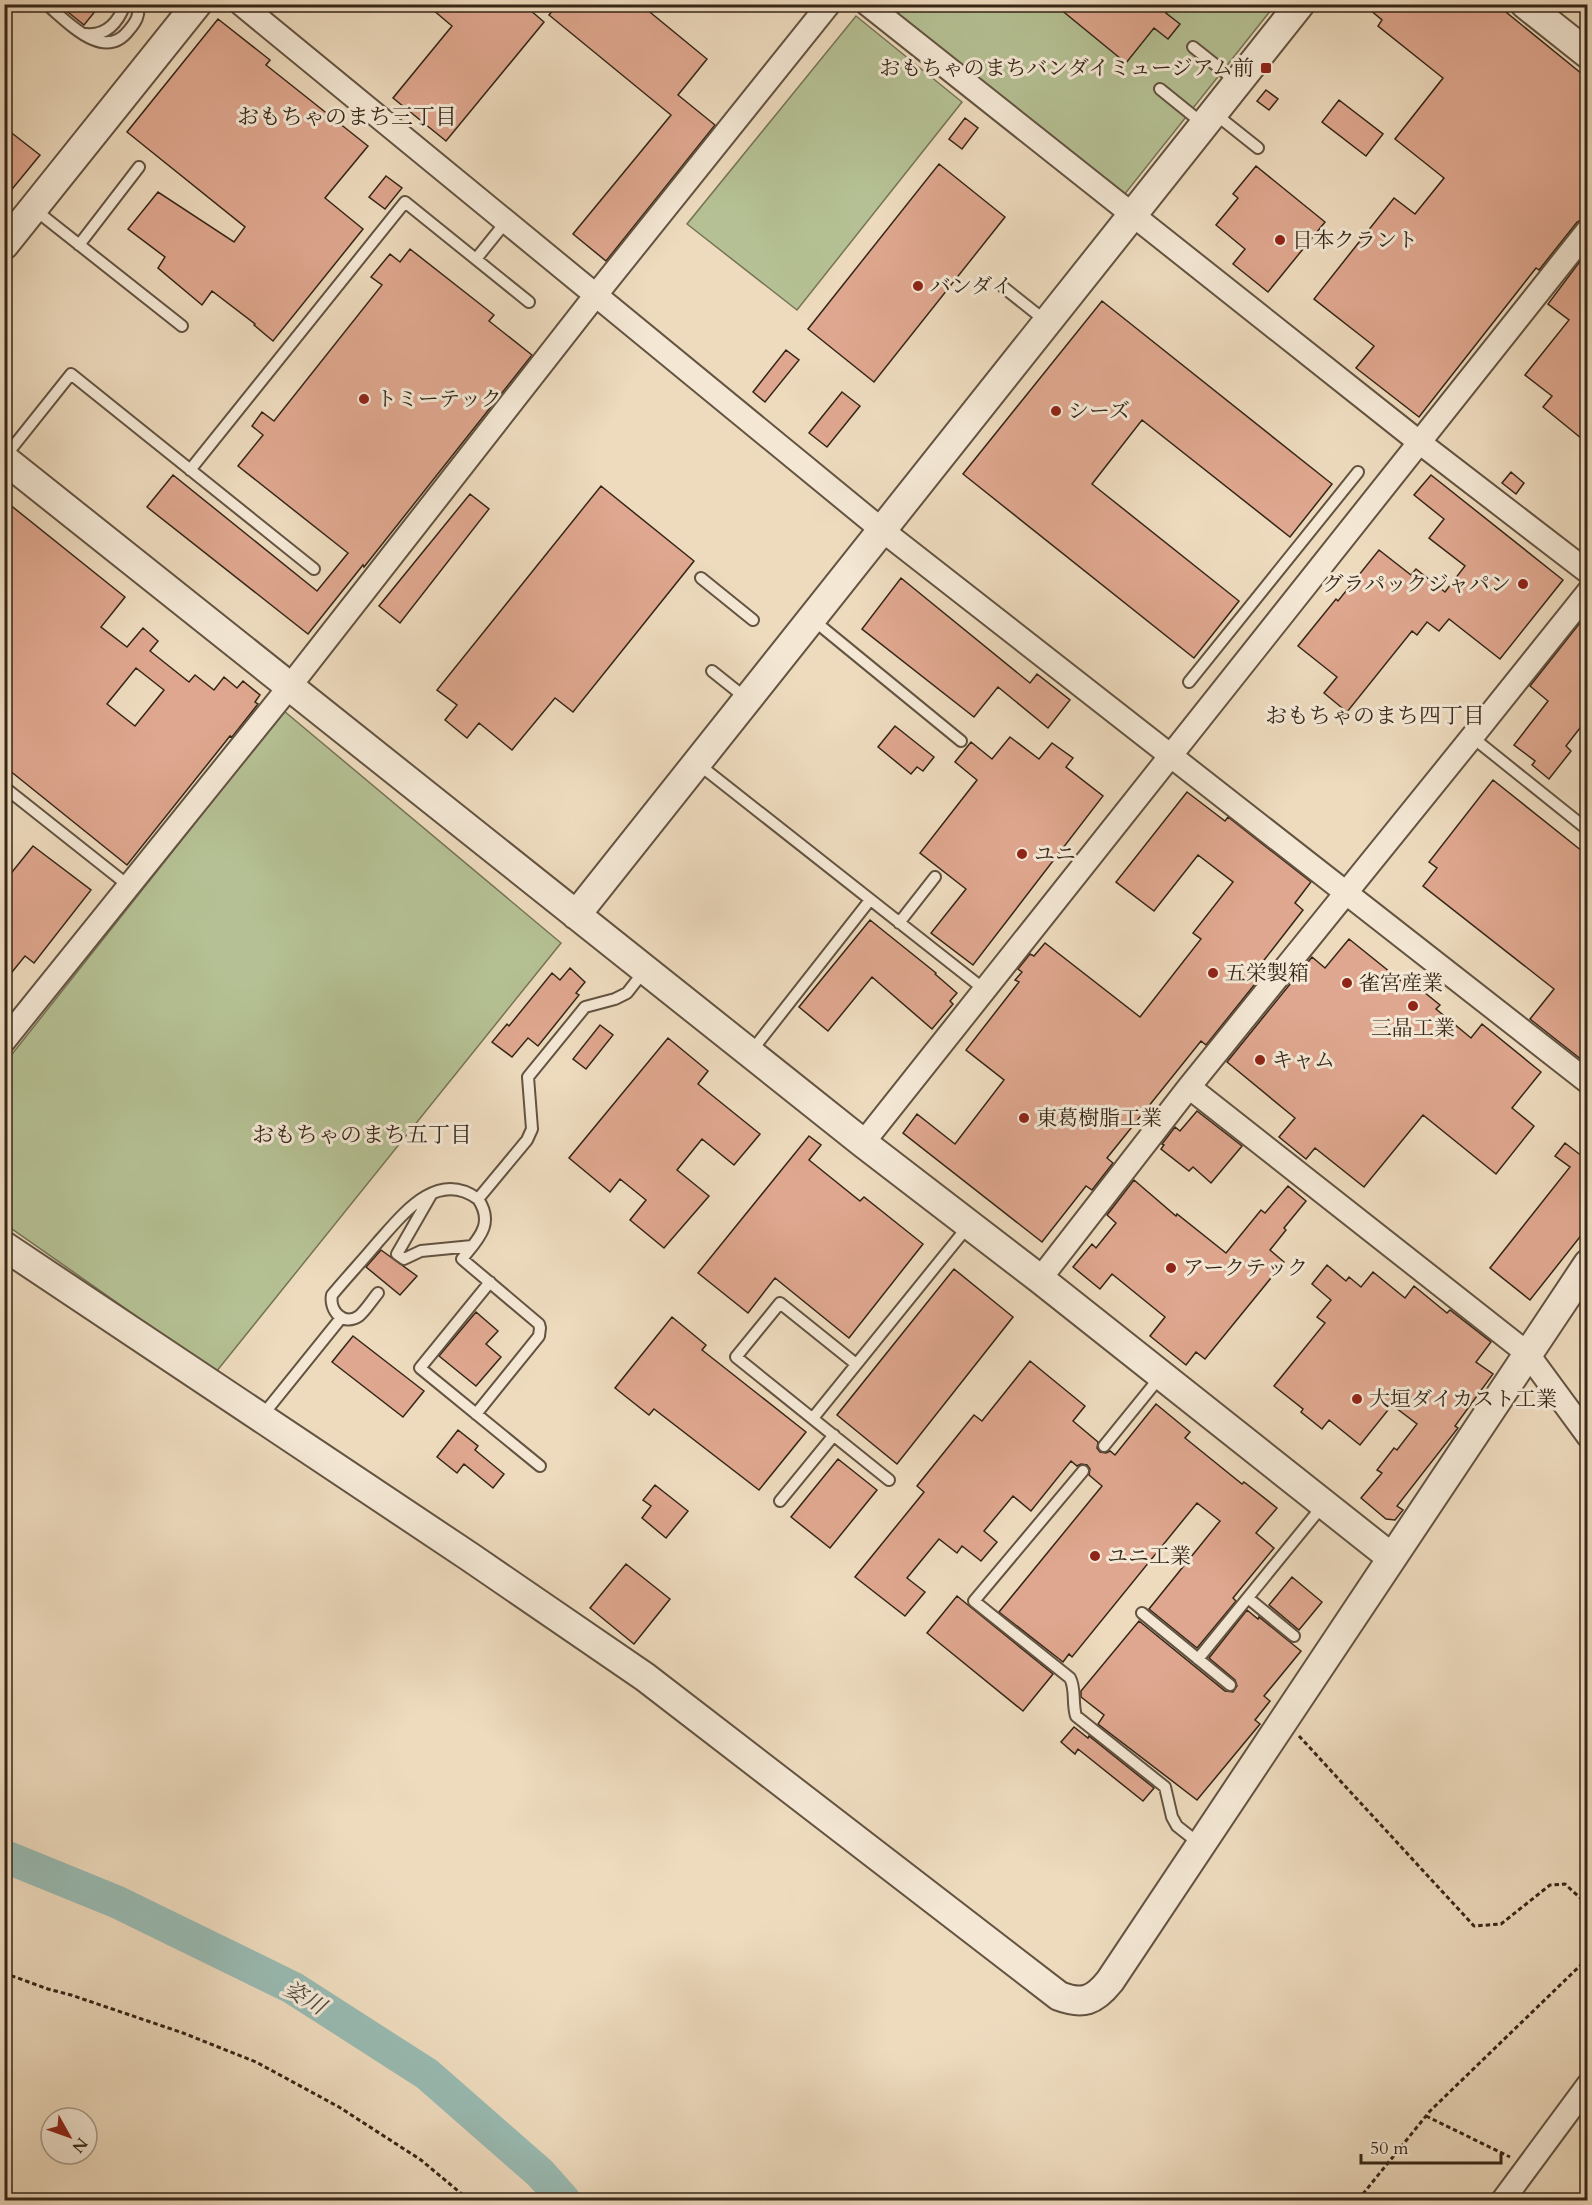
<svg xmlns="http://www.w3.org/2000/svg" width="1592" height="2205" viewBox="0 0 1592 2205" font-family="Cardo,'Noto Serif JP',serif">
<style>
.green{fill:#b5c194;stroke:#757456;stroke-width:1.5}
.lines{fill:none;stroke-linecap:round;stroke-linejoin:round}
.river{stroke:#99bbb3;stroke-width:33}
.building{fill:#dfa78f;stroke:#352617;stroke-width:1.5;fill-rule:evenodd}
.service-casing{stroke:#635341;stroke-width:14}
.minor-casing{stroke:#635341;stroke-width:26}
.tertiary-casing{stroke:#635341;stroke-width:32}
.path{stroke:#352617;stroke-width:3;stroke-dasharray:4.5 3;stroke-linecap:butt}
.service{stroke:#f4e8d5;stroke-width:10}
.minor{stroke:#f4e8d5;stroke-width:22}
.tertiary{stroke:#f4e8d5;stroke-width:28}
.poi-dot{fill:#8f2418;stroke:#f4e8d5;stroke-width:2}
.labels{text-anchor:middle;stroke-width:6;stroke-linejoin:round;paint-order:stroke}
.poi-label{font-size:21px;fill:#352617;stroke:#f4e8d5;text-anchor:start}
.neighbourhood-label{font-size:22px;fill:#352617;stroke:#f4e8d5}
.water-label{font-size:22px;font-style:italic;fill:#4e4b3e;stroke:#f4e8d5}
</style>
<rect width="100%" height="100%" fill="#eedbbe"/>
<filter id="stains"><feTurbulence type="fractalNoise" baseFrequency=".00333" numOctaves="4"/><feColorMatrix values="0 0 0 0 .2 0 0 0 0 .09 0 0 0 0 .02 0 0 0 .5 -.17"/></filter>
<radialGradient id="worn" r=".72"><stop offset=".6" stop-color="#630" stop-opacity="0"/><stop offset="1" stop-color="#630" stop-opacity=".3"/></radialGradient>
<path class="green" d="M885,5H1275L1124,195Z
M856,16L962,102L797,310L687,224Z
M284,711L561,943L216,1372L5,1224V1063Z"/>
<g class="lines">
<path class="river" d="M4,1856L117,1902L293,1988L427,2074L540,2173L564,2200"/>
</g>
<path class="building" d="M58,4H101L84,25Z
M426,4H523L544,22L446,141L393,98L452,26Z
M558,4H640L707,59L678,95L715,125L606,261L573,234L671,115L549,15Z
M1054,4H1173L1166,13L1180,24L1168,39L1154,28L1126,63Z
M1363,4H1496L1587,78V217L1577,222L1539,270L1536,268L1419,417L1356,368L1374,346L1314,299L1394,198L1415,214L1444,178L1395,139L1443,78L1378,26L1382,20Z
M218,19L270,60L266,65L368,146L325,198L363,229L273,341L254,325L255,324L212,291L202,305L158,268L165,257L128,229L158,192L234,242L245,227L127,132Z
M1266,90L1278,99L1269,110L1257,101Z
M1339,100L1383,134L1366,156L1322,122Z
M965,118L978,128L962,149L949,139Z
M4,127L40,155L4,199Z
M939,164L1005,217L874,382L808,329Z
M1256,166L1325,222L1268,292L1233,264L1245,249L1216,225L1238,198L1233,194Z
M386,176L402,188L385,209L369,197Z
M410,249L494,315L489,321L532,355L364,567L363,565L308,634L147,507L173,475L317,591L348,553L238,466L263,435L252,426L262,412L274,421L382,285L371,277L390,254L400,262Z
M1587,252V443L1543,407L1552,396L1525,375L1569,320L1548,304Z
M1102,301L1332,484L1290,537L1142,420L1092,484L1239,601L1194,658L963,474Z
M786,350L799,360L765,402L753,392Z
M842,392L860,406L827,447L809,433Z
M1511,472L1524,483L1516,494L1502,483Z
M1431,475L1563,580L1500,659L1449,619L1439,631L1427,622L1417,635L1412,631L1347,712L1324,693L1337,677L1298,646L1336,599L1338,601L1379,550L1411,575L1416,569L1445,592L1465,566L1429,538L1444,519L1414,495Z
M601,486L694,561L573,712L555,698L512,750L479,723L467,738L445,720L457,705L437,690Z
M470,494L489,509L400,623L379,606Z
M4,500L125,597L101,627L127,647L143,628L158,641L150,651L189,682L195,675L214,690L224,677L237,688L243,681L260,695L255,702L258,704L232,737L230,736L127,865L4,766ZM136,668L164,690L135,726L107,704Z
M901,578L1030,683L1037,674L1070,700L1048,728L998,687L974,717L862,629Z
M1587,614V719L1566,746L1571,751L1549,779L1532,765L1535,761L1514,745L1548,701L1530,686Z
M895,726L934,757L923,771L917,767L911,774L878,747Z
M1010,737L1039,759L1052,743L1073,758L1066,767L1103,796L973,965L931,933L966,889L920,853L977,780L955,762L971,742L992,759Z
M1493,780L1587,855V1064L1530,1019L1554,989L1423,886L1437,868L1429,862Z
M1187,792L1225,821L1228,817L1311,882L1295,903L1303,910L1261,964L1267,969L1206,1045L1201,1041L1107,1158L1113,1163L1092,1190L1086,1186L1042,1242L903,1133L917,1114L955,1144L1004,1080L966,1050L1019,982L1015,980L1022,972L1018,969L1030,954L1034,956L1045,943L1140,1017L1201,939L1193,933L1233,882L1198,855L1154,911L1116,882Z
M33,846L91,890L34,963L25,956L4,982V882Z
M870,920L936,973L935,974L957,993L950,1001L953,1004L932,1029L872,977L828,1031L799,1007Z
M1349,939L1405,984L1409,980L1440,1005L1436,1009L1471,1038L1482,1024L1541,1072L1512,1108L1534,1126L1496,1174L1423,1115L1364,1187L1315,1148L1306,1159L1279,1137L1295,1118L1227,1062L1312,957L1325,968Z
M570,968L585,982L576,993L579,995L538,1046L528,1038L512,1057L492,1042L507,1024L509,1026L552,973L560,980Z
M600,1025L613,1035L586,1069L573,1059Z
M668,1038L708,1071L698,1084L760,1134L734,1165L702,1139L677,1170L709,1196L664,1248L630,1220L646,1200L620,1179L610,1192L569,1158Z
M1197,1111L1242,1146L1211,1183L1193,1167L1189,1171L1161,1149L1164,1145L1162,1144L1175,1127L1180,1131Z
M809,1136L821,1145L809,1160L860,1201L864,1197L923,1244L849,1338L775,1278L748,1313L698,1273Z
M1565,1143L1587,1160V1228L1530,1300L1490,1268L1570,1167L1555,1156Z
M1134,1180L1176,1216L1177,1214L1226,1253L1261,1210L1265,1213L1288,1186L1306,1201L1284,1228L1286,1230L1270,1250L1284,1262L1205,1359L1196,1352L1186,1365L1150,1336L1165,1317L1112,1274L1100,1289L1073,1267L1092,1244L1096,1248L1116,1223L1107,1215Z
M381,1250L417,1276L400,1295L366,1267Z
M1327,1265L1346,1281L1349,1277L1361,1287L1373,1272L1405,1298L1414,1286L1447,1313L1450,1310L1491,1342L1476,1362L1493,1374L1455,1426L1458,1428L1397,1506L1403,1510L1395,1520L1386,1519L1361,1498L1382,1473L1377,1470L1394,1448L1397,1450L1417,1424L1392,1405L1360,1445L1329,1420L1322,1429L1301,1412L1303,1409L1274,1386L1325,1323L1317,1317L1331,1300L1312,1284Z
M954,1269L1013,1317L897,1464L837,1415Z
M476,1312L498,1331L486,1344L501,1357L476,1386L439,1356Z
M672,1317L706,1345L702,1350L806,1432L759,1490L654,1409L649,1415L615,1388Z
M353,1336L424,1391L403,1417L332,1362Z
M1030,1361L1085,1406L1073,1421L1098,1442L1097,1448L1100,1452L1106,1453L1110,1451L1115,1455L1156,1404L1190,1432L1185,1438L1242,1484L1244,1482L1277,1508L1256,1533L1274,1548L1233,1598L1236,1601L1197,1648L1149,1609L1220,1521L1197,1503L1072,1657L1069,1654L1063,1662L999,1612L1102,1486L1089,1475L1090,1469L1087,1465L1081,1464L1077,1466L1071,1461L1031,1511L1013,1496L984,1531L997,1542L981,1561L962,1546L957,1553L939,1539L907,1578L925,1592L905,1616L855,1577L924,1492L917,1486L974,1415L982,1421Z
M458,1430L478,1446L475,1450L504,1474L493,1488L464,1464L457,1473L437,1457Z
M838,1459L877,1490L830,1548L791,1517Z
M655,1485L688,1511L666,1538L642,1518L651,1506L643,1500Z
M626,1564L670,1599L634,1644L590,1608Z
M1292,1577L1322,1602L1299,1630L1269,1605Z
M957,1596L1053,1674L1023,1711L927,1633Z
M1247,1610L1258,1619L1259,1617L1301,1651L1264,1696L1270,1701L1255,1720L1260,1724L1197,1800L1098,1724L1104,1715L1081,1697V1691L1139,1621L1225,1691L1233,1692L1237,1686L1235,1680L1209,1658Z
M1074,1727L1088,1738L1089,1736L1154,1788L1143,1801L1078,1749L1075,1754L1061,1742Z"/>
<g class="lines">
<defs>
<path id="service" d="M46,4C68,22 104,63 129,30C136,22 140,15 138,4
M86,34C106,36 118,23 125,4
M1193,47L1237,82
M1160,89L1202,123
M1214,113L1258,148
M34,209L182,326
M79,245L139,167
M476,259L505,223
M1003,287L1047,322
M4,458L71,374L314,569
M190,470L405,202L529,302
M701,578L753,620
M812,619L961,741
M712,671L747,699
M1189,682L1358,472
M1472,737L1588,830
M697,763L985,990
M4,787L129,886
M899,923L935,877
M750,1053L870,900
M431,1195L397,1254L404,1259L421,1251L472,1246
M490,1282L420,1368L540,1466
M378,1293C372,1300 366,1310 359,1316C343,1327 329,1310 332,1295C347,1277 363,1260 378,1242C403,1214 437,1169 478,1199
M856,1364L780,1303L736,1357L889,1480
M476,1414L539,1336L540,1328L539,1324L462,1259C478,1239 495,1224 478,1199L527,1140L532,1129L528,1077L585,1007L615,999L627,993L645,970
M262,1416L341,1318
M813,1418L969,1225
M1104,1446L1160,1377
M1083,1471L974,1601L1070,1678C1076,1689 1072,1703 1076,1716L1165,1787L1172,1817L1177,1826L1201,1845
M780,1501L834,1435
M1248,1598L1294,1636
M1142,1613L1230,1685
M1198,1659L1324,1504"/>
<path id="minor" d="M241,4L882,530L1588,1082
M867,4L1419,442L1588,572
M4,1041L290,686L595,296L829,4
M1189,1087L1527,1353L1588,1436
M863,1143L1588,230
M1040,1279L1189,1087L1472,737L1588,592
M1503,2200L1588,2085"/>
<path id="tertiary" d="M1525,4L1588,54
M4,245L197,4
M4,459L863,1143L1040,1279L1392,1558
M576,915L1300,4
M4,1246L470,1557L645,1677L1059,1996C1083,2005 1094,2001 1110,1981L1588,1264"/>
</defs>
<use href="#service" class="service-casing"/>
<use href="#minor" class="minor-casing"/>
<use href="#tertiary" class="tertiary-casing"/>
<path class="path" d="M1031,4L1033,7L1035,4
M1299,1736L1474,1926L1501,1924L1550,1885L1565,1884L1588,1905
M4,1973L48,1989L71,1995L183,2033L256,2062L339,2107L421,2160L469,2200
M1426,2116L1510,2157
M1358,2200L1430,2111L1588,1958"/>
<use href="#service" class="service"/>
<use href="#minor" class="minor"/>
<use href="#tertiary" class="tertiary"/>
</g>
<g class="poi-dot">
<rect x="1260" y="62" width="12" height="12" rx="3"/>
<circle cx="1280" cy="240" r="6"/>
<circle cx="918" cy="286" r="6"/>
<circle cx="364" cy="399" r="6"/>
<circle cx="1056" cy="411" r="6"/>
<circle cx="1523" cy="584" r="6"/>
<circle cx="1022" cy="854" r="6"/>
<circle cx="1213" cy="973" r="6"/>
<circle cx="1347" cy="983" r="6"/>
<circle cx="1413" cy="1006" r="6"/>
<circle cx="1260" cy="1060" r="6"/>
<circle cx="1024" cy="1118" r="6"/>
<circle cx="1171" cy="1268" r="6"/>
<circle cx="1357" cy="1399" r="6"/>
<circle cx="1095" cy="1556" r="6"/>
</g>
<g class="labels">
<g class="poi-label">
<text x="1254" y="75" text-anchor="end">おもちゃのまちバンダイミュージアム前</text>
<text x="1292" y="247">日本クラント</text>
<text x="930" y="293">バンダイ</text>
<text x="376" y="406">トミーテック</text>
<text x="1068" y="418">シーズ</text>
<text x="1511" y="591" text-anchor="end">グラパックジャパン</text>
<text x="1034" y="861">ユニ</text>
<text x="1225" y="980">五栄製箱</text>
<text x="1359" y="990">雀宮産業</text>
<text x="1413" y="1035" text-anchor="middle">三晶工業</text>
<text x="1272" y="1067">キャム</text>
<text x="1036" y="1125">東葛樹脂工業</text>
<text x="1183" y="1275">アークテック</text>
<text x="1369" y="1406">大垣ダイカスト工業</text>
<text x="1107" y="1563">ユニ工業</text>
</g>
<g class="neighbourhood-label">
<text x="347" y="124">おもちゃのまち三丁目</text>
<text x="1375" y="723">おもちゃのまち四丁目</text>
<text x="362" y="1142">おもちゃのまち五丁目</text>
</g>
<g class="water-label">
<text transform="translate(305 1997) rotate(31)" y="8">姿川</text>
</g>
</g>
<rect width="1592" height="2205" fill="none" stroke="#eedbbe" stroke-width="24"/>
<rect x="6" y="6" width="1580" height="2193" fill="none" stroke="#352617" stroke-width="3"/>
<rect x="12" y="12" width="1568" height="2181" fill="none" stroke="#352617" stroke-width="1.5"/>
<g transform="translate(69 2136) rotate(130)"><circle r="28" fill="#f4e8d5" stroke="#a89a89" stroke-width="1.5"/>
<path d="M0-4.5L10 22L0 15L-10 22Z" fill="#8f2418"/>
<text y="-9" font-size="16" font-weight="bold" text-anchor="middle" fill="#352617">N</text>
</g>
<path d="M1361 2154v9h140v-9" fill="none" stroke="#352617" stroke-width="3"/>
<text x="1370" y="2154" font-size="18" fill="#352617" stroke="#f4e8d5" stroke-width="4.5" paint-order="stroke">50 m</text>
<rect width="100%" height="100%" filter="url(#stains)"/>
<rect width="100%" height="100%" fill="url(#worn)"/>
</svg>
